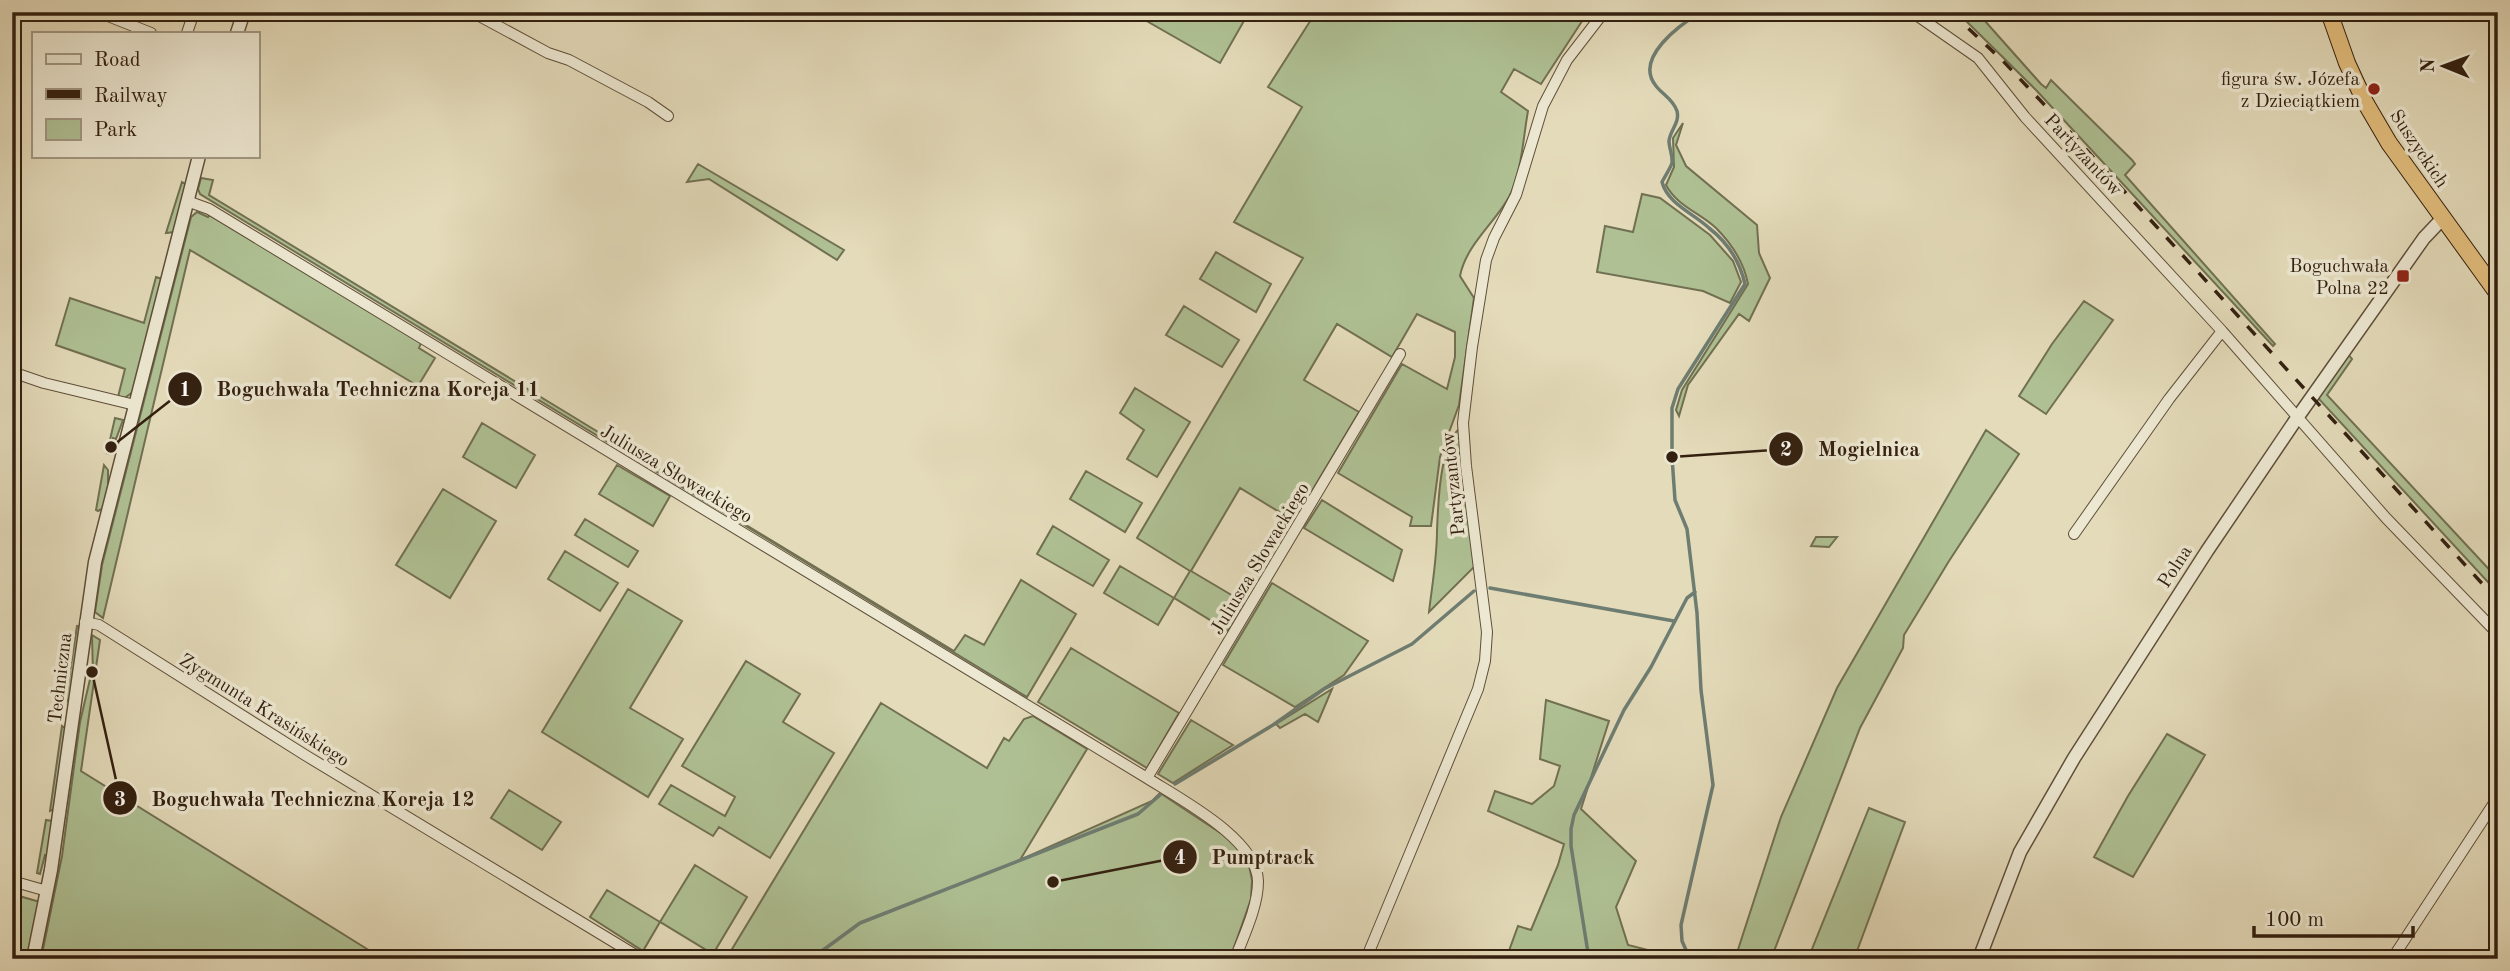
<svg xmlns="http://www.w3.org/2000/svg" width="2510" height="971" viewBox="0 0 2510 971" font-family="'Old Standard TT',serif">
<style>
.green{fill:#afc194;stroke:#717052;stroke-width:2}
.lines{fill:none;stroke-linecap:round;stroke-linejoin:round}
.stream{stroke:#6e7d72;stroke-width:3.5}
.minor-casing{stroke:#5f4f3a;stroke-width:12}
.tertiary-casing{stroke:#5f4f3a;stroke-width:15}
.trunk-casing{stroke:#332010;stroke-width:18}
.minor{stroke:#ede8d2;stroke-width:10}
.tertiary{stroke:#ede8d2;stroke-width:12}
.trunk{stroke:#e2be7d;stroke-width:16}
.rail{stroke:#332010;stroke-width:3.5;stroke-dasharray:12 12;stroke-linecap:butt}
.poi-dot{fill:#8f2418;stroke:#ede8d2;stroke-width:2.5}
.labels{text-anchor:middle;stroke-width:7;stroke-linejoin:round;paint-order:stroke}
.poi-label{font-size:19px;fill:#332010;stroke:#ede8d2;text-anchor:end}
.street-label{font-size:19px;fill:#332010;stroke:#ede8d2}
.leader{fill:none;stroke:#332010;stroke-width:2.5}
.callout-dot{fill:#332010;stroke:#ede8d2;stroke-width:2.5}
.mark-label{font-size:21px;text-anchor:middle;font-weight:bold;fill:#fff}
.callout-label{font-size:21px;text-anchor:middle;font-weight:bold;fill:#332010;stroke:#ede8d2;stroke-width:7;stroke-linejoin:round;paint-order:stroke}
</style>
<rect width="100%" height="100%" fill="#e4dbba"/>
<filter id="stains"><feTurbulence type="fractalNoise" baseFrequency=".00286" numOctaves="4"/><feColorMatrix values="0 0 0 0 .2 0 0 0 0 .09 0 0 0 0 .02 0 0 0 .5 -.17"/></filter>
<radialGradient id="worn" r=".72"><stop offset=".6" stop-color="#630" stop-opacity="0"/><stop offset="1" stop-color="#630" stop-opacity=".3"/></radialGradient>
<path class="green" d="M1131,12H1249L1220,63Z
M1316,12H1588L1541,84L1514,69L1501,92L1528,111C1523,138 1522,172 1509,197C1494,224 1466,245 1460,276L1474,298L1459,405L1440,457L1431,526H1410L1412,517L1338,473L1402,364L1447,389L1455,357V332L1417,314L1392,357L1337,324L1304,380L1359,412L1294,521L1240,488L1191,571L1245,603L1228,631L1174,598L1158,625L1104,593L1120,566L1174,598L1190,571L1137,538L1303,258L1234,222L1302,107L1268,87Z
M1957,12H1977L2041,84L2046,88L2051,80L2132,160L2135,164L2125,175L2275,344L2273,346L2036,90Z
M1683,123L1676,145L1686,166L1757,225L1759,253L1770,278L1749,321L1739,314L1688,385L1679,416L1676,410L1682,390L1748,284C1744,263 1731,243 1716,228C1700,213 1677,206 1666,185L1674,167L1673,138Z
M698,164L844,250L837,260L709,179L687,182Z
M201,178L213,180L209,195L659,469L698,496L954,651L965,635L984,645L1021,580L1076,614L1027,697L200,194L198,189Z
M182,182L187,185L174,232L166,233Z
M1642,194L1660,198L1710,235L1733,261L1741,282L1730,303L1703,291L1597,272L1605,226L1633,232Z
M197,212L208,217L210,215L421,343L419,348L435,358L418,386L190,250L103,618L95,612L102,565L191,217Z
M1216,252L1271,284L1256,312L1200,279Z
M156,277L162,279L133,392L123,399L118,397L125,369L56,345L70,298L144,323Z
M2084,301L2113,320L2046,414L2019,396L2052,344Z
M1184,306L1239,340L1222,367L1166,335Z
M2348,354L2352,359L2327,395L2498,579V593L2318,398Z
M1135,388L1190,422L1157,477L1127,459L1144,430L1120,413Z
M115,418L123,420L116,439L113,438L110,454L107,453Z
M482,423L535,455L516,488L463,457Z
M1459,429L1475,566L1429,612C1432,586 1437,558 1437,531C1438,508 1439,447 1459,429Z
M1986,430L2019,454L1949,561L1904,635L1903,648L1860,728L1771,959H1735L1781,817L1837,688Z
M104,465L108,470V487L103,508L98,511L96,510Z
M617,465L670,496L653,526L599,494Z
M1086,471L1142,503L1125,532L1070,499Z
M443,489L496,521L450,598L396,565Z
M1322,500L1402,550L1393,581L1304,528Z
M585,519L638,551L628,567L575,535Z
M1053,526L1109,560L1093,586L1037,554Z
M1816,537H1837L1829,547L1811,546Z
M565,551L618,583L600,611L548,579Z
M1272,583L1368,641L1344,675L1295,707L1223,665Z
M628,589L682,621L630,708L683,739L648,797L542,732Z
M77,626L80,627L70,700L68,701L66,697Z
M92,635L100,640L81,771L383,959H41L62,856L80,722L91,675H93Z
M1071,648L1179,713L1147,768L1038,702Z
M746,661L800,694L783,722L834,753L770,858L719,827L713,836L659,804L671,785L725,816L735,797L682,766Z
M1332,689L1318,722L1305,714L1280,728L1276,724Z
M1546,700L1609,721L1581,809L1636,861L1616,907L1628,945L1667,955L1671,959H1506L1518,926L1531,930L1558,865L1564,844L1488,811L1495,791L1532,804L1554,786L1560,766L1540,759Z
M881,703L987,768L1004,738L1009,741L1024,719L1033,716L1087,749L1020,860L1152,801L1160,793L1225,836L1235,845L1249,865L1252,880L1251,899L1230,959H726Z
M1191,720L1233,745L1173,783L1158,774Z
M62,726L67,729L55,809L50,811Z
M2167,734L2205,755L2133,877L2094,857L2128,796Z
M509,790L561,822L542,850L491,818Z
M1869,808L1905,822L1854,959H1808Z
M46,820L53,821L48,856L45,855L40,874L37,873Z
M695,865L747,897L713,954L660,922L643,951L590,917L607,890L660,922Z
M12,894L40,902L28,959H12Z"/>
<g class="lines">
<path class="stream" d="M1490,588L1674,621
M1175,784L1273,725L1324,689L1412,644L1474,591
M811,959L860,923L1138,814L1160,795
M1589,959L1571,846V829L1574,815L1624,710L1651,667L1687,598L1695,592
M1690,959L1682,941L1681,925L1713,785L1701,690L1697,613L1687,529L1675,500L1672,457V408L1678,389L1745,284C1740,262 1727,242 1709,228C1693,213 1668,204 1662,182C1665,176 1670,169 1672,163C1673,156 1669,148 1669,141C1670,130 1680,123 1677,111C1673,99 1663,95 1656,86C1633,58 1681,24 1701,12"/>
<defs>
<path id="minor" d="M98,12L151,33
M472,12L548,53L569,60L648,102L668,116
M1912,12L1978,58L2025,117L2222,331L2386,518L2498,634
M187,33L194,12
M187,201L209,209L1147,778C1180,799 1257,839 1258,881C1258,907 1244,935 1235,959
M2486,278L2498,263
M12,372L44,383L135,405
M2074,534L2169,399L2222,331
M85,622L99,625L305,755L642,959
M1147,778L1400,354
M12,881L47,891
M1366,959L1478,689L1485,661L1487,632L1466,466L1463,423L1472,347L1486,260L1494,238L1516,195L1543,106L1567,60L1604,12
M2392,959L2498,797"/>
<path id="tertiary" d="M237,33L244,12
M33,959L51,870L95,562L199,156
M1979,959L2020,852L2074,758L2207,551L2297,418L2424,238L2443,218"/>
<path id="trunk" d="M2329,12L2347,63L2365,102L2389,143L2498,294"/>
</defs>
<use href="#minor" class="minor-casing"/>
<use href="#tertiary" class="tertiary-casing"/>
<use href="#trunk" class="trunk-casing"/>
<use href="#minor" class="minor"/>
<use href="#tertiary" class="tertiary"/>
<use href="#trunk" class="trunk"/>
<path class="rail" d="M1951,12L2003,61L2073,135L2498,601"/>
</g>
<g class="poi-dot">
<circle cx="2374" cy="89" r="7"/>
<rect x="2396" y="269" width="14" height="14" rx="3.5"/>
</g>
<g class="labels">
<g class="poi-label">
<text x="2360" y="85">figura św. Józefa<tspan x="2360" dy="22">z Dzieciątkiem</tspan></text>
<text x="2389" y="272">Boguchwała<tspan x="2389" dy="22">Polna 22</tspan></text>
</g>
<g class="street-label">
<text transform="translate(2420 148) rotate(56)" y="7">Suszyckich</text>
<text transform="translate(2084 154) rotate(47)" y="7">Partyzantów</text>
<text transform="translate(677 473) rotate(31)" y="7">Juliusza Słowackiego</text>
<text transform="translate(1452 484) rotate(-96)" y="7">Partyzantów</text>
<text transform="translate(1259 558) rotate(-59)" y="7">Juliusza Słowackiego</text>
<text transform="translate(2174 566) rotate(-57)" y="7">Polna</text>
<text transform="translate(59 678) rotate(-83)" y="7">Techniczna</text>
<text transform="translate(265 709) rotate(32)" y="7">Zygmunta Krasińskiego</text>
</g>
</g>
<path class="leader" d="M111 447L185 389M1672 457L1786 449M92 672L120 798M1053 882L1180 857"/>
<g class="callout-dot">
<circle cx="111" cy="447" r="7"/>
<circle cx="1672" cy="457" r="7"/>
<circle cx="92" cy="672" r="7"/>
<circle cx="1053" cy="882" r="7"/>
<circle cx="185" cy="389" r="18"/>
<circle cx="1786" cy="449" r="18"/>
<circle cx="120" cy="798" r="18"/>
<circle cx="1180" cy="857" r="18"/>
</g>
<g class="mark-label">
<text x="185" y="396">1</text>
<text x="1786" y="456">2</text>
<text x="120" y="806">3</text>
<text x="1180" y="864">4</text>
</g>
<g class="callout-label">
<text x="378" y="396">Boguchwała Techniczna Koreja 11</text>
<text x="1869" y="456">Mogielnica</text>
<text x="313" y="806">Boguchwała Techniczna Koreja 12</text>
<text x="1263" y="864">Pumptrack</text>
</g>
<rect width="2510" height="971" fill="none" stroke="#e4dbba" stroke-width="42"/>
<rect x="14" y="14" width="2482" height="943" fill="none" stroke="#332010" stroke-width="3.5"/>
<rect x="21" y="21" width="2468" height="929" fill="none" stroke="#332010" stroke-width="2"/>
<rect x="32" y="32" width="228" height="126" fill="#ede8d2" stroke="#a39884" stroke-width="2"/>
<rect x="46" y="54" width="35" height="10" fill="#ede8d2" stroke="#a39884" stroke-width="2"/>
<text x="94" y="66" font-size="21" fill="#332010">Road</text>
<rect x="46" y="89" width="35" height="10" fill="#332010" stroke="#a39884" stroke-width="2"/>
<text x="94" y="102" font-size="21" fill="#332010">Railway</text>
<rect x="46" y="119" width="35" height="21" fill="#afc194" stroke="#a39884" stroke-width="2"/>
<text x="94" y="136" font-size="21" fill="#332010">Park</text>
<g transform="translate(2444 66) rotate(271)" stroke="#ede8d2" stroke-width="5" paint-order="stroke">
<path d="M0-5L12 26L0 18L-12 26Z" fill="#332010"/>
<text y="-10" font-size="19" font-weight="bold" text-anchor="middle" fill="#332010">N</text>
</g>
<path d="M2254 926v10h159v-10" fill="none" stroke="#332010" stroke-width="3.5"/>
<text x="2265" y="926" font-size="21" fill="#332010" stroke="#ede8d2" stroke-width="5" paint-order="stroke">100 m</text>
<rect width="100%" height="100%" filter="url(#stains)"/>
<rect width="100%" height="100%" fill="url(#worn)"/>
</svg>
